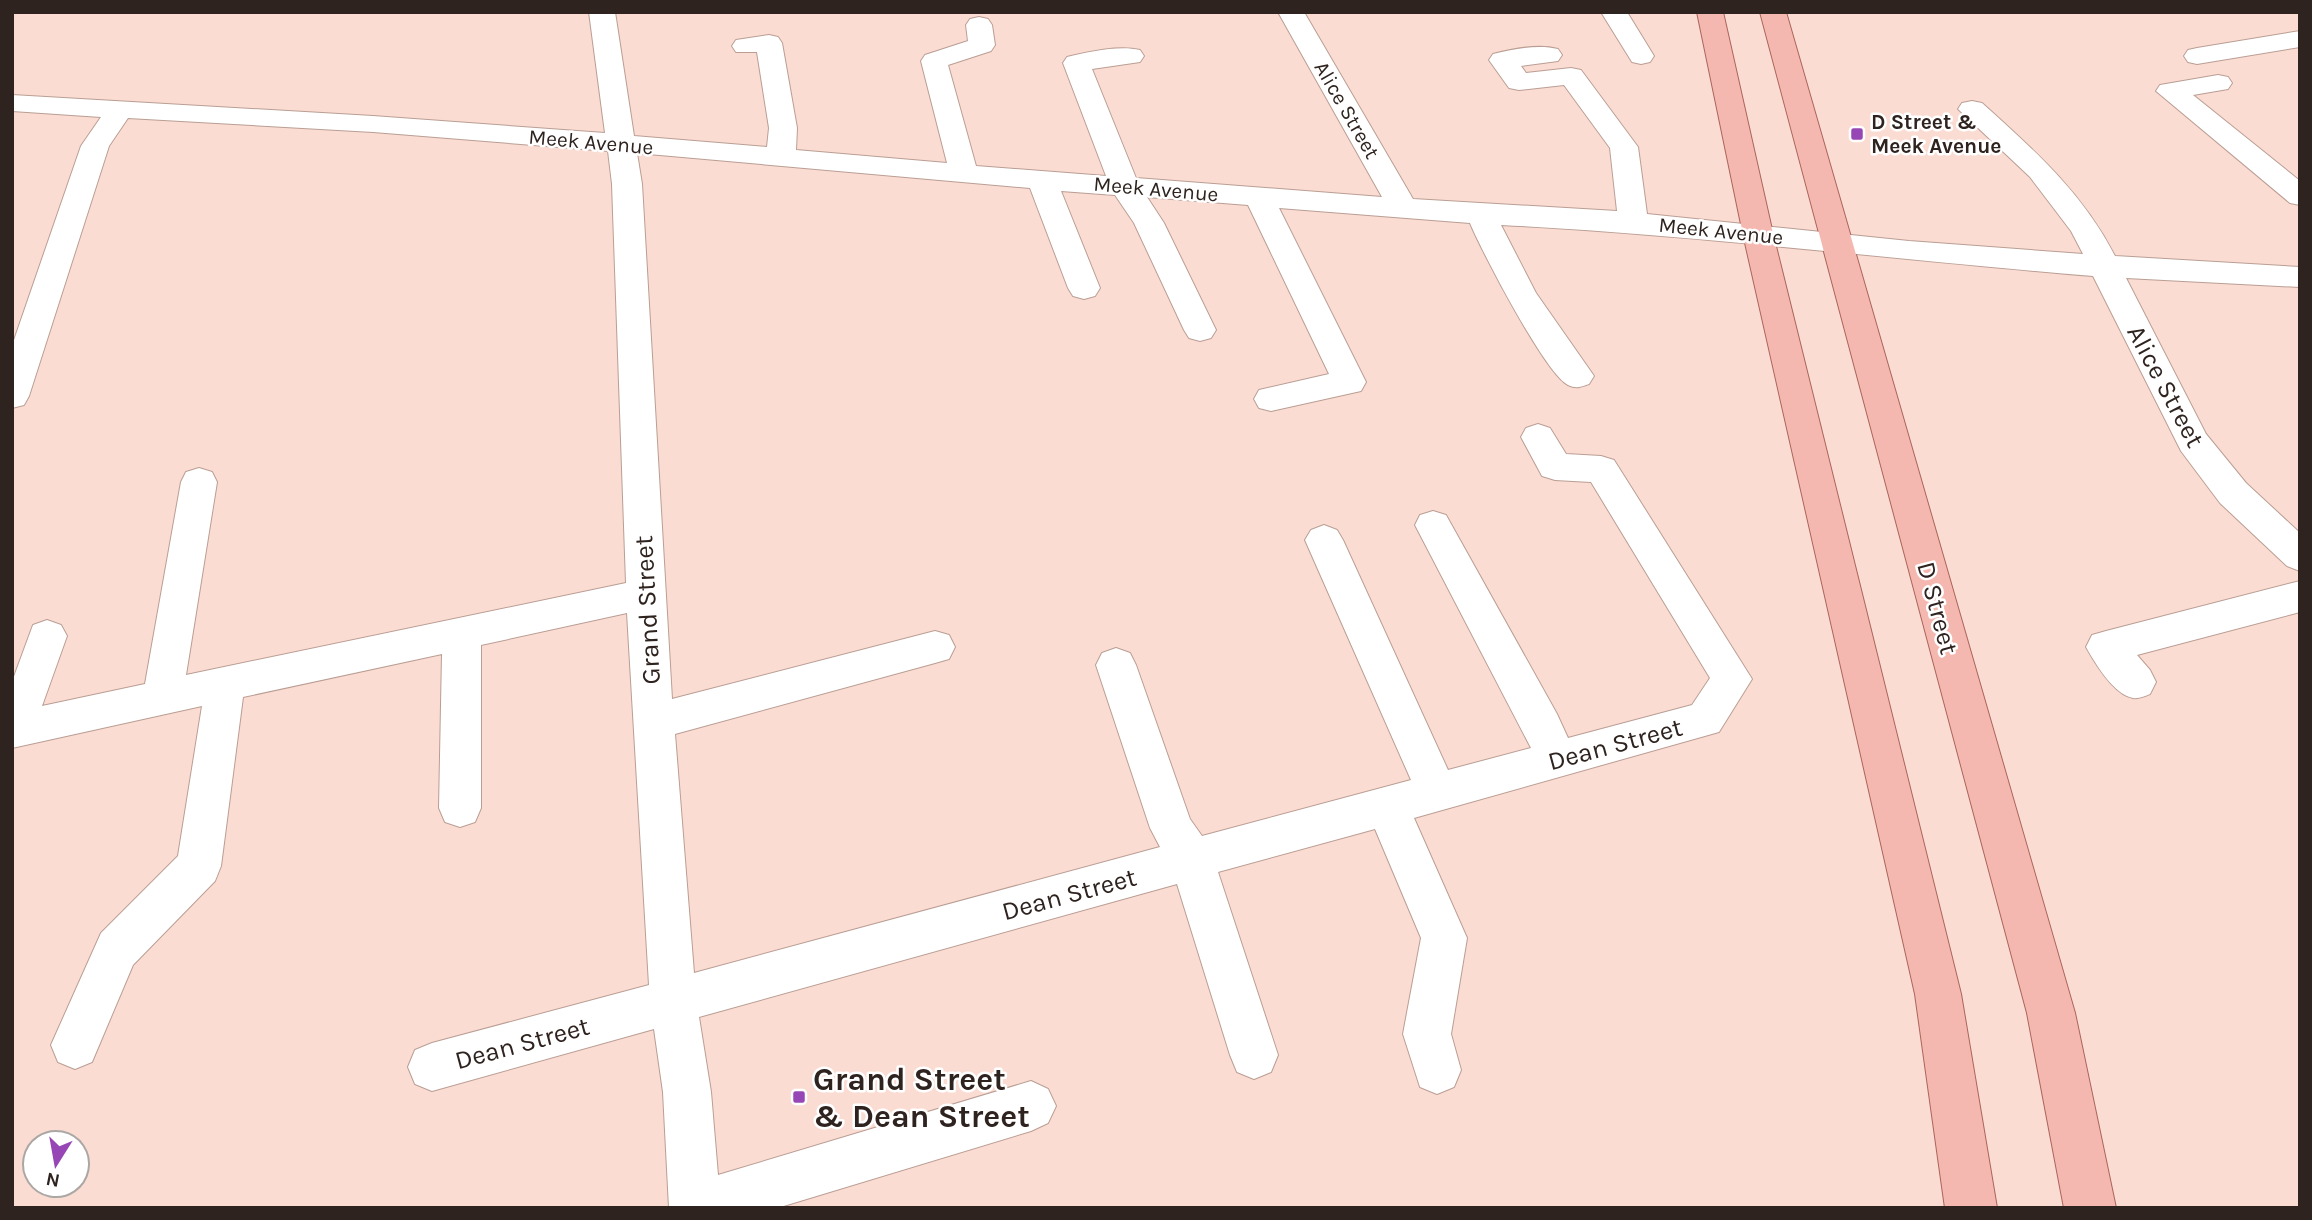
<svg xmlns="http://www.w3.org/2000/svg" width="2312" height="1220" viewBox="0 0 2312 1220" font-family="Karla,sans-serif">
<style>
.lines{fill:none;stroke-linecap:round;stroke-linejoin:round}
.minor-casing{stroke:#ba9e94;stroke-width:2}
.major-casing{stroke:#ab655b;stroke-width:2}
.minor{fill:#fff;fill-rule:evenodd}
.major{fill:#f5b8b0;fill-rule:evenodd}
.poi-dot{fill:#9746b5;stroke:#fff;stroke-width:2.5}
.labels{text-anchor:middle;stroke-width:5;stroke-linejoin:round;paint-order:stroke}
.far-street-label{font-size:21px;fill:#2e231f;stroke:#fff}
.far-poi-label{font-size:21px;font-weight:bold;fill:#2e231f;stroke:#fff;text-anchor:start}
.street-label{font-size:26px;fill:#2e231f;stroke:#fff}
.near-poi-label{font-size:32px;font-weight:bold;fill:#2e231f;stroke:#fff;text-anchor:start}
</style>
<rect width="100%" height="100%" fill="#fadcd2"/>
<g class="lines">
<defs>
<path id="minor" d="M589,12H615L634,136L767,147L769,128L757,52H736L732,46L736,40L769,35L778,37L782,43L797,128L796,150L947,163L921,61L925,55L968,41L966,25L970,19L979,17L988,19L992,25L995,45L991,51L948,65L976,166L1106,176L1063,63L1067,57C1088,52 1119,45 1140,50L1144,56L1140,62L1092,69L1136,178L1382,197L1278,12H1304L1413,199L1617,211L1610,148L1564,85L1519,90L1509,88L1489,60L1493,54C1512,49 1539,44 1558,49L1562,55L1558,61L1521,66L1526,73L1571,68L1581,70L1638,147L1647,214L1909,241L2083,254L2071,231L2030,177L1958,109L1962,103L1972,101L1982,103C2034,150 2082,192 2115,256L2300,267V287L2126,278L2206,434L2246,483L2300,533V571L2287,566L2220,503L2181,451L2093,276C1896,260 1699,235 1501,225L1536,293L1594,376L1589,384C1581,387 1576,389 1568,385C1546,375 1481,250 1470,223L1279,208L1366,382L1361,391L1271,411L1259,408L1254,399L1259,390L1329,374L1248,205L1147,197L1164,223L1216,330L1211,338L1200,341L1189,338L1184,330L1134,223L1115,195L1061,191L1100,288L1095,296L1084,299L1073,296L1068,288L1030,188L637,153L642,184L672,699L935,631L949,635L955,647L949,659L935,663L675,734L694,973L1160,847L1150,828L1096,665L1102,653L1116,648L1130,653L1136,665L1190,819L1202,836L1411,780L1305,540L1311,530L1324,525L1337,530L1343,540L1448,770L1531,748L1415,525L1420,515L1433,511L1446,515L1557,714L1568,738L1692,705L1710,678L1591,482L1555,480L1542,476L1521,437L1526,428L1538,424L1550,428L1566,454L1601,456L1614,460L1752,679L1719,732L1414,818L1467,938L1451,1034L1461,1070L1454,1087L1437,1094L1420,1087L1403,1034L1421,938L1375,829L1218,872L1278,1055L1271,1072L1254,1079L1237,1072L1230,1055L1177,884L699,1017L711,1092L718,1175L1031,1081L1048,1089L1056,1106L1048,1123L1031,1131L777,1208H669L663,1092L654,1029L432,1091L415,1084L408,1067L415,1050L432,1043L649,985L627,613L481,645V808L475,822L460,827L445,822L439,808L442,654L243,697L221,866L215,881L133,965L92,1062L75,1069L58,1062L51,1045L101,933L178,856L202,706L12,748V682L33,625L47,620L61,625L67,636L42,706L145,684L181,482L186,472L199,468L212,472L217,482L186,675L626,583L612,184L608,151L373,132L128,118L109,146L29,396L24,405L12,408V346L81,146L101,117L12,111V95L373,116L605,133Z
M1601,12H1627L1654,56L1650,62L1641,64L1632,62Z
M2300,31V47L2197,64L2188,62L2184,56L2188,50L2197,48Z
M2218,75L2228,77L2232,83L2228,89L2193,95L2300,181V205L2290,203L2156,91L2160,85Z
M2300,581V612L2137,655L2150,670L2156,682L2150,694C2145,696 2139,699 2133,698C2114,695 2095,663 2086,647L2092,635L2106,631Z"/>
<path id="major" d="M1697,12H1723L1773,234L1961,994L1997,1208H1945L1915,994L1743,234Z
M1760,12H1786L2075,1013L2116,1208H2064L2027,1013Z"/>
</defs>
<use href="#minor" class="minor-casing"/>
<use href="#major" class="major-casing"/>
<use href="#minor" class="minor"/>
<use href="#major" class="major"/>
</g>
<g class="poi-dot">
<rect x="1850" y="127" width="14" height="14" rx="3.5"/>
<rect x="792" y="1090" width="14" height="14" rx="3.5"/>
</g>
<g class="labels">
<g class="far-street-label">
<text transform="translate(1347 110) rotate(60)" y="7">Alice Street</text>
<text transform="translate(591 142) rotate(5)" y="7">Meek Avenue</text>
<text transform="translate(1156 189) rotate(5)" y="7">Meek Avenue</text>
<text transform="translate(1721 231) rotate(6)" y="7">Meek Avenue</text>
</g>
<g class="far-poi-label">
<text x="1871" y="129">D Street &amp;<tspan x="1871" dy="24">Meek Avenue</tspan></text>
</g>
<g class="street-label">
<text transform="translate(2166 386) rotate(62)" y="9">Alice Street</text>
<text transform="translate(1938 608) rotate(75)" y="9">D Street</text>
<text transform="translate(647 610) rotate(-93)" y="9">Grand Street</text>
<text transform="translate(1615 744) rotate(-15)" y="9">Dean Street</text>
<text transform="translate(1069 894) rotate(-15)" y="9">Dean Street</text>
<text transform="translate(522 1043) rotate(-15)" y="9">Dean Street</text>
</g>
<g class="near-poi-label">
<text x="813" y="1090">Grand Street<tspan x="813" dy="37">&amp; Dean Street</tspan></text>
</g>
</g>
<rect width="2312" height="1220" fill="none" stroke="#2e231f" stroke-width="28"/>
<g transform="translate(56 1164) rotate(191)"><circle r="33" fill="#ffffff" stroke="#aba7a5" stroke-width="2"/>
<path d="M0-5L12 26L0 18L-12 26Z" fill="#9746b5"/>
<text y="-10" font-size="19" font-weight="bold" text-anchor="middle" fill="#2e231f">N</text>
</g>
</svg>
